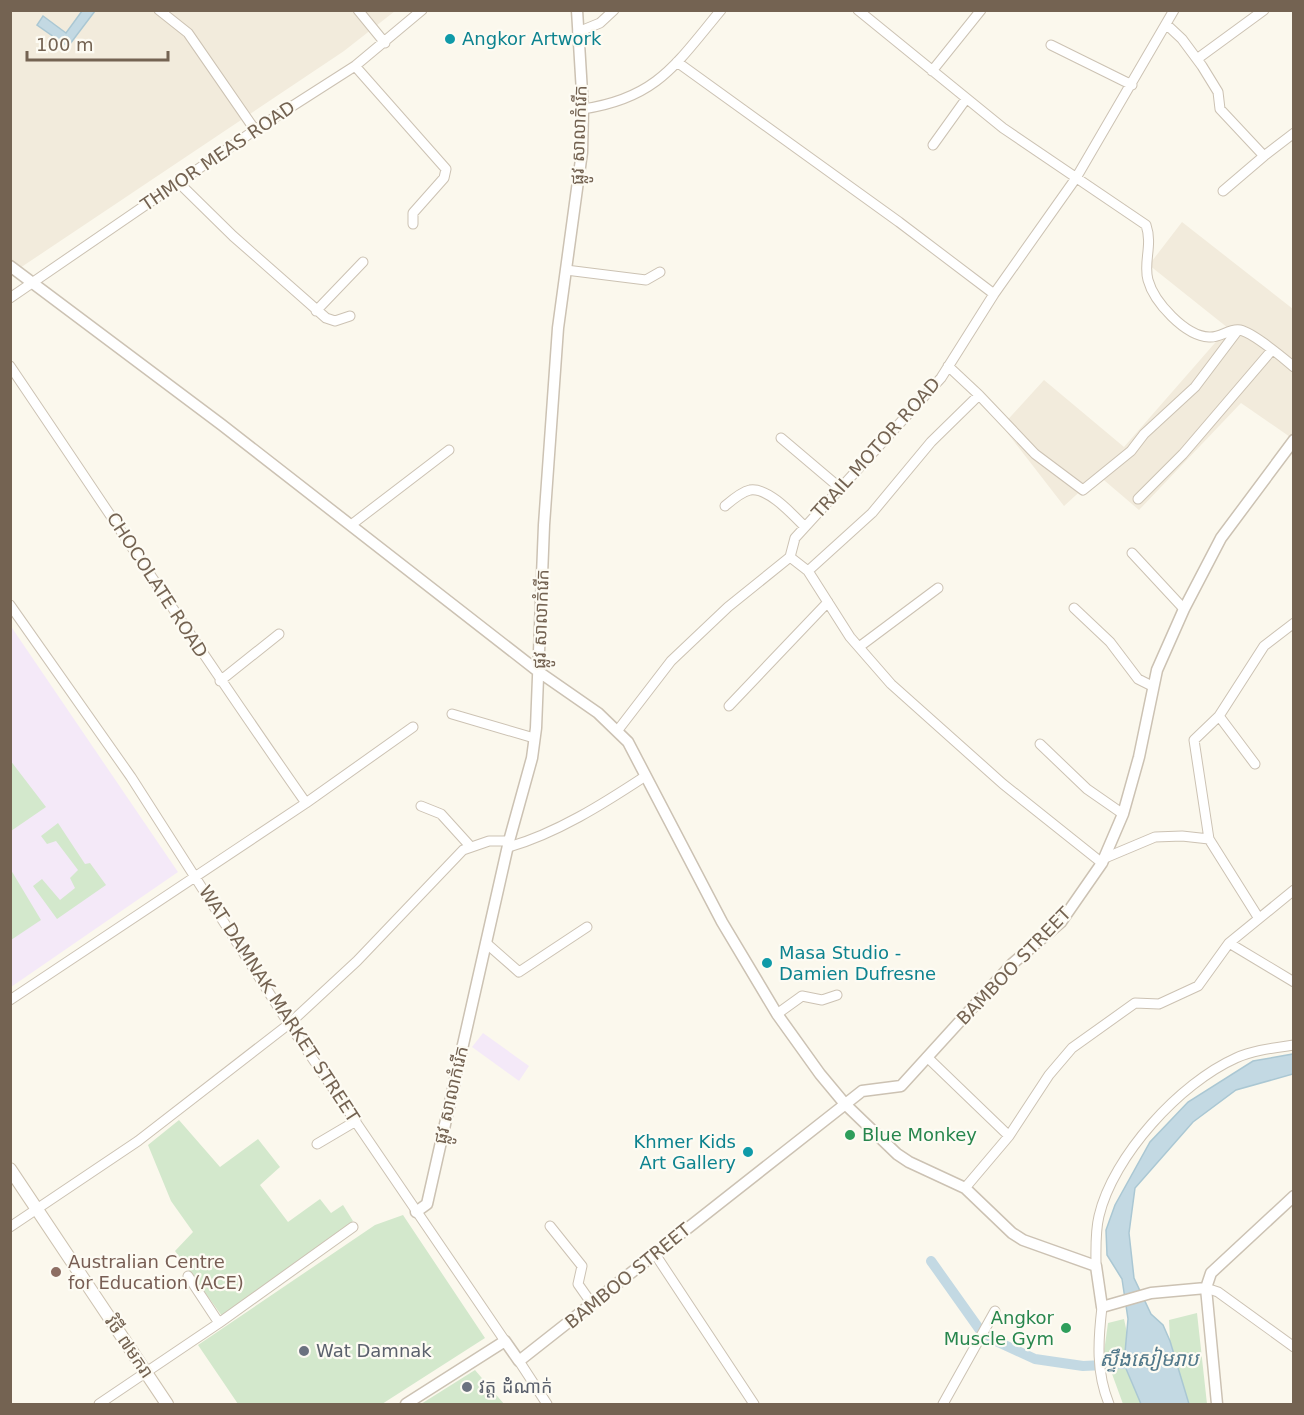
<svg xmlns="http://www.w3.org/2000/svg" width="1304" height="1415" viewBox="0 0 1304 1415" font-family="'DejaVu Sans','Noto Sans Khmer',sans-serif">
<style>
.residential{fill:#f2ebdc}
.education{fill:#f4e9f8}
.green{fill:#d3e8cc}
.water{fill:#c3d9e3;stroke:#aac7d3;stroke-width:1.5}
.lines{fill:none;stroke-linecap:round;stroke-linejoin:round}
.canal{stroke:#c3d9e3;stroke-width:10}
.minor-casing{stroke:#ccc2b3;stroke-width:11}
.tertiary-casing{stroke:#ccc2b3;stroke-width:13}
.secondary-casing{stroke:#cec3b1;stroke-width:14}
.minor{stroke:#fff;stroke-width:9}
.tertiary{stroke:#fff;stroke-width:10}
.secondary{stroke:#fff;stroke-width:12}
.culture-dot{fill:#0f9aa8;stroke:#fdfbf3;stroke-width:2}
.leisure-dot{fill:#2e9e5b;stroke:#fdfbf3;stroke-width:2}
.education-dot{fill:#8d6e63;stroke:#fdfbf3;stroke-width:2}
.worship-dot{fill:#6b7280;stroke:#fdfbf3;stroke-width:2}
.labels{text-anchor:middle;stroke-width:4.5;stroke-linejoin:round;paint-order:stroke}
.culture-label{font-size:18px;fill:#0d838f;stroke:#fdfbf3;text-anchor:start}
.street-label{font-size:18px;fill:#746352;stroke:#fdfbf3}
.leisure-label{font-size:18px;fill:#27864d;stroke:#fdfbf3;text-anchor:start}
.education-label{font-size:18px;fill:#785e54;stroke:#fdfbf3;text-anchor:start}
.worship-label{font-size:18px;fill:#5b616d;stroke:#fdfbf3;text-anchor:start}
.water-label{font-size:20px;font-style:italic;fill:#51788a;stroke:#fdfbf3}
</style>
<rect width="100%" height="100%" fill="#fbf8ed"/>
<path class="residential" d="M11,11H395L344,51L11,274Z
M1182,222L1293,309V439L1241,403L1139,510L1098,475L1064,506L1002,426L1044,380L1124,447L1228,328L1149,265Z"/>
<path class="education" d="M10,625L178,872L11,987H10Z
M483,1033L529,1066L519,1081L472,1047Z"/>
<path class="green" d="M10,760L46,807L11,831H10Z
M58,823L85,864L90,863L106,885L57,919L33,886L42,879L60,900L75,888L70,878L78,870L56,841L47,844L41,836Z
M11,870L41,920L11,940H10Z
M179,1120L220,1167L258,1139L280,1167L260,1185L288,1222L320,1199L331,1213L343,1205L353,1221L222,1316L175,1251L193,1232L171,1201L148,1145Z
M403,1215L485,1338L382,1404H238L198,1345L375,1225Z
M1197,1313L1207,1404H1189L1170,1341L1169,1320Z
M1124,1319L1127,1333L1124,1364L1141,1404H1123L1104,1352L1108,1323Z
M475,1370L504,1404H421Z"/>
<path class="water" d="M82,11H95L70,44H64L37,25L43,16L66,33Z
M1293,1054V1074L1236,1090L1193,1122L1135,1188L1129,1233L1134,1278L1151,1314L1163,1325L1170,1341L1189,1404H1141L1124,1364L1128,1319L1122,1279L1107,1255L1106,1230L1115,1205L1150,1142L1188,1102L1253,1061Z"/>
<g class="lines">
<path class="canal" d="M931,1261L980,1330L998,1342L1035,1359L1083,1366L1124,1364"/>
<defs>
<path id="minor" d="M159,10L188,33L255,130
M358,10L385,43
M858,10L1003,128L1146,225C1153,245 1143,263 1148,280C1154,302 1185,336 1209,337C1221,338 1229,328 1240,330C1254,333 1282,357 1294,367
M1166,24L1182,39L1202,66L1218,92L1220,109L1264,156L1223,191
M578,32L600,23L614,10
M1051,45L1132,85
M1197,59L1264,10
M677,62L899,222L994,294
M355,66L446,169L444,178L413,213V224
M932,71L981,10
M583,109C657,98 676,64 721,10
M933,145L966,99
M1264,156L1294,133
M179,183L233,236L326,318L335,321L350,316
M566,270L646,280L660,272
M10,298L255,130L355,66L422,10
M316,311L363,262
M10,366C109,512 205,659 306,803
M948,366L979,395
M781,438L840,488
M1138,499L1183,454L1272,350
M725,506C732,500 741,492 750,490C768,487 793,515 805,527
M351,525L449,450
M1132,553L1184,609
M790,557L808,571L850,637L891,684L1003,784L1102,863
M808,571L872,513L931,442L979,395L1035,454L1083,490L1131,451L1144,434L1195,387L1238,330
M10,605L131,777L289,1024L505,1341
M1074,608L1110,642L1138,679L1152,686
M859,647L938,588
M220,681L279,634
M729,706L828,602
M452,714L534,738
M1219,716L1255,764
M618,730L671,661L728,607L790,557L795,538L941,378L994,294L1076,178L1174,10
M1040,744L1087,789L1123,814
M421,806L441,814L470,846
M509,847C557,833 603,804 644,777
M1105,858L1155,837L1182,836L1209,839
M1258,917L1209,839L1194,740L1219,716L1264,646L1294,623
M486,943L519,972L587,927
M1229,943L1294,982
M10,1000L306,803L413,727
M777,1014L802,996L822,1000L837,995
M927,1057L1009,1136
M317,1144L356,1121
M965,1188L1009,1136L1049,1075L1072,1048L1135,1003L1159,1004L1198,986L1229,943L1294,890
M550,1226L582,1266L578,1284L592,1304
M10,1227L138,1141L289,1024L357,961L463,850L489,841H509
M655,1254L754,1404
M1096,1266C1096,1250 1095,1232 1099,1216C1113,1156 1180,1083 1236,1058C1254,1050 1274,1048 1294,1045
M188,1276L219,1323
M1206,1288L1218,1292L1294,1347
M1102,1307C1098,1341 1096,1372 1109,1404
M519,1361L547,1404
M99,1404L219,1323L353,1227
M943,1404L995,1311"/>
<path id="tertiary" d="M10,266L222,425L539,672L598,713L628,742L722,922L777,1014L820,1074L845,1104L897,1154L909,1162L965,1188L1012,1233L1023,1240L1096,1266L1102,1307L1151,1293L1206,1288
M416,1212L427,1204L509,841L532,758L536,728L544,525L558,328L582,152L583,109L577,10
M406,1404L505,1341L519,1361L862,1091L901,1086L1012,964L1061,922L1102,863L1123,814L1139,757L1157,670L1184,609L1221,538L1294,440
M1217,1404L1206,1288L1211,1273L1294,1196"/>
<path id="secondary" d="M10,1169L167,1404"/>
</defs>
<use href="#minor" class="minor-casing"/>
<use href="#tertiary" class="tertiary-casing"/>
<use href="#secondary" class="secondary-casing"/>
<use href="#minor" class="minor"/>
<use href="#tertiary" class="tertiary"/>
<use href="#secondary" class="secondary"/>
</g>
<g class="culture-dot">
<circle cx="450" cy="39" r="6"/>
<circle cx="767" cy="963" r="6"/>
<circle cx="748" cy="1152" r="6"/>
</g>
<g class="leisure-dot">
<circle cx="850" cy="1135" r="6"/>
<circle cx="1066" cy="1328" r="6"/>
</g>
<circle class="education-dot" cx="56" cy="1272" r="6"/>
<g class="worship-dot">
<circle cx="304" cy="1351" r="6"/>
<circle cx="467" cy="1387" r="6"/>
</g>
<g class="labels">
<g class="culture-label">
<text x="462" y="45">Angkor Artwork</text>
<text x="779" y="959">Masa Studio -<tspan x="779" dy="21">Damien Dufresne</tspan></text>
<text x="736" y="1148" text-anchor="end">Khmer Kids<tspan x="736" dy="21">Art Gallery</tspan></text>
</g>
<g class="street-label">
<text transform="translate(579 135) rotate(-88)" y="6">ផ្លូវ សាលាកំរើក</text>
<text transform="translate(218 156) rotate(-34)" y="6">THMOR MEAS ROAD</text>
<text transform="translate(876 448) rotate(-48)" y="6">TRAIL MOTOR ROAD</text>
<text transform="translate(157 585) rotate(57)" y="6">CHOCOLATE ROAD</text>
<text transform="translate(541 619) rotate(-88)" y="6">ផ្លូវ សាលាកំរើក</text>
<text transform="translate(1014 966) rotate(-46)" y="6">BAMBOO STREET</text>
<text transform="translate(279 1004) rotate(57)" y="6">WAT DAMNAK MARKET STREET</text>
<text transform="translate(451 1095) rotate(-77)" y="6">ផ្លូវ សាលាកំរើក</text>
<text transform="translate(628 1276) rotate(-39)" y="6">BAMBOO STREET</text>
<text transform="translate(129 1347) rotate(56)" y="6">វិថី ៧មករា</text>
</g>
<g class="leisure-label">
<text x="862" y="1141">Blue Monkey</text>
<text x="1054" y="1324" text-anchor="end">Angkor<tspan x="1054" dy="21">Muscle Gym</tspan></text>
</g>
<g class="education-label">
<text x="68" y="1268">Australian Centre<tspan x="68" dy="21">for Education (ACE)</tspan></text>
</g>
<g class="worship-label">
<text x="316" y="1357">Wat Damnak</text>
<text x="479" y="1393">វត្ត ដំំណាក់</text>
</g>
<g class="water-label">
<text x="1149" y="1366">ស្ទឹងសៀមរាប</text>
</g>
</g>
<rect width="1304" height="1415" fill="none" stroke="#746352" stroke-width="24"/>
<path d="M27 51v9h141v-9" fill="none" stroke="#746352" stroke-width="3"/>
<text x="36" y="51" font-size="18" fill="#746352" stroke="#fdfbf3" stroke-width="4.5" paint-order="stroke">100 m</text>
</svg>
